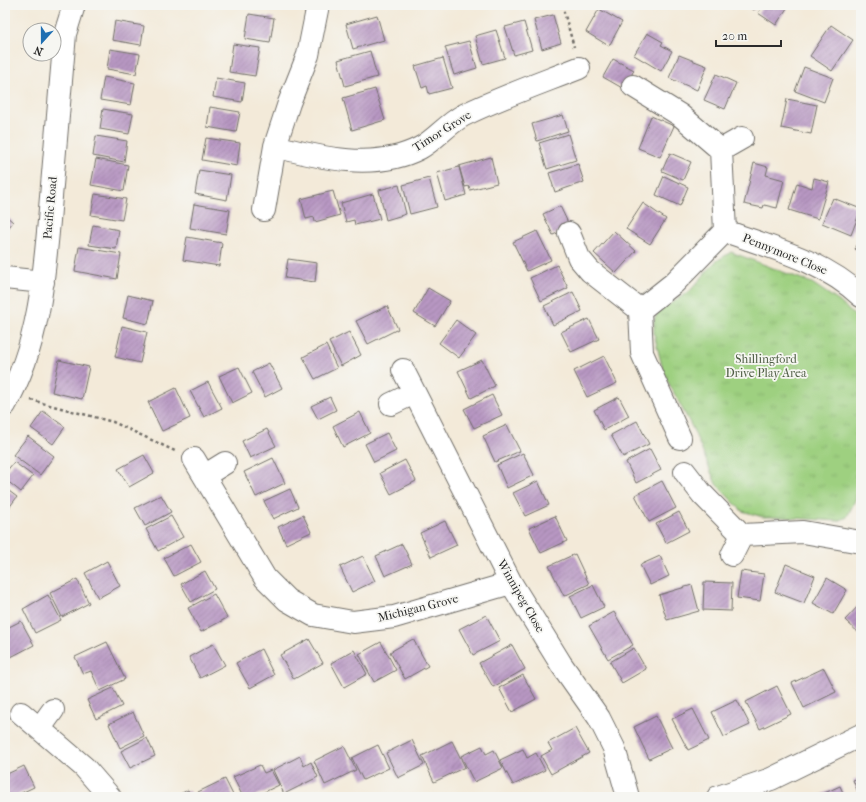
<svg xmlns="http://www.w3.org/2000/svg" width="866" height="802" viewBox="0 0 866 802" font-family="'IM FELL French Canon',serif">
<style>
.park{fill:url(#park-tufts);stroke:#647e56}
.building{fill:url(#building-hatch)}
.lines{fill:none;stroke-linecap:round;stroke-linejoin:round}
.minor-casing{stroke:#716e68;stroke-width:24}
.path{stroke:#716e68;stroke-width:2.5;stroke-dasharray:3 3;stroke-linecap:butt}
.minor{stroke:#fff;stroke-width:22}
.labels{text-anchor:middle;stroke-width:3.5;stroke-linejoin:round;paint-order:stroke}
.street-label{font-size:12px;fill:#2b2b2b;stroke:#f6f6f2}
.park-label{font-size:12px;fill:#4e5d44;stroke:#f6f6f2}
</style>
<defs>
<pattern id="park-tufts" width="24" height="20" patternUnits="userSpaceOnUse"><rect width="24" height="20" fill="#9ed080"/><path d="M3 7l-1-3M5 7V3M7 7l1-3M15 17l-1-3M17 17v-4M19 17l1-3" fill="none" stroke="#88b36f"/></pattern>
<pattern id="building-hatch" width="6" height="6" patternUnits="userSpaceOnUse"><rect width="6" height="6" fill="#b897c3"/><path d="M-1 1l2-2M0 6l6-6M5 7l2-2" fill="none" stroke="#967b9f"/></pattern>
</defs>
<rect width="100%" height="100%" fill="#f6f6f2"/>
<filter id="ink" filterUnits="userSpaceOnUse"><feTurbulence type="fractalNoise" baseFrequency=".025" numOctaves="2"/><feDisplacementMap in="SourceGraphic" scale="8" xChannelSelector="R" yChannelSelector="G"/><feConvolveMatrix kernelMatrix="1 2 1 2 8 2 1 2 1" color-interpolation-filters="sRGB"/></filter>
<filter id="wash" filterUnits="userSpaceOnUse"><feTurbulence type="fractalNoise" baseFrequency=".012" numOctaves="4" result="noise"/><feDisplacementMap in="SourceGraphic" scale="16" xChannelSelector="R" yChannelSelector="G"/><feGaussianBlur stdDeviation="0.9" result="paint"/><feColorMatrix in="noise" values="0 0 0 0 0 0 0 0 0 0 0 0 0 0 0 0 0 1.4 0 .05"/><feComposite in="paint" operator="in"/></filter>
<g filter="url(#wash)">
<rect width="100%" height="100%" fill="#f3ead9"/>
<path class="park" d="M731,252L812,283L840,302L861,322V488L847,517L838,521L778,517H763L742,511L716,484L693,429L664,374L654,334V320L658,312L690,291L715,262Z"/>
<g id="blocks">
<path class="building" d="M747,5H757L754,10Z
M764,5H789L776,25L758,13Z
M599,9L622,22L609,46L586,32Z
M249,14L274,18L270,43L245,39Z
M377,15L384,40L353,49L346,24Z
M553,15L561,43L542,49L534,20Z
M115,21L144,26L141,45L112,40Z
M524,22L532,50L514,55L505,27Z
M831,25L853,40L832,71L810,56Z
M496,30L505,58L483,64L475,36Z
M647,33L663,42L661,45L672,51L661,71L634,55Z
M469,41L477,68L454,75L445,47Z
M233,44L260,48L255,76L229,72Z
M110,49L140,54L136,74L107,69Z
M370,51L377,77L345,86L338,60Z
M679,55L707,66L697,90L669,78Z
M443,58L452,88L429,94L427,86L422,88L415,66Z
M613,59L634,70L624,89L603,77Z
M804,67L833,78L824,102L795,91Z
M716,74L736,83L725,109L704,100Z
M104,77L135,83L131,105L100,100Z
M216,78L245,83L242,102L213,97Z
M375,89L385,120L352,130L343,98Z
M787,99L817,105L811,134L781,128Z
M210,107L240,112L236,132L207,127Z
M103,109L133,114L129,134L100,129Z
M563,115L568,131L537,141L532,124Z
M651,116L674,126L660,157L638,148Z
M568,134L576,160L547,169L539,143Z
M96,136L127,141L124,162L93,156Z
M206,138L240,143L237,166L202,160Z
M670,153L691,162L683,180L662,171Z
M491,157L497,183L470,190L469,186L465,187L459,166Z
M96,159L128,165L124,191L91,185Z
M754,163L768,167L766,175L784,180L777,208L764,205L763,208L744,204Z
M578,164L584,182L555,192L549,173Z
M459,167L466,195L445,201L437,173Z
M199,170L231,175L227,200L195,194Z
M664,176L688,187L680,206L656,195Z
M429,178L437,207L410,214L403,185Z
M814,178L829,182L818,219L789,210L797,183L812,188Z
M399,185L406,214L386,220L379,190Z
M333,191L340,215L315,222L314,217L306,219L301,199Z
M95,194L126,199L122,220L91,215Z
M373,194L380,219L355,225L354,220L346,222L341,203Z
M833,198L861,209L851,235L822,223Z
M643,203L666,219L650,244L626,229Z
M194,204L230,210L226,234L190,228Z
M560,206L570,227L553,235L543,214Z
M5,215L13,222L5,232Z
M93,225L119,230L116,249L89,245Z
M537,231L551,260L527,271L513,242Z
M614,231L636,251L616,273L594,253Z
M187,237L222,243L219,266L183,260Z
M861,237V252L855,249Z
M79,247L121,254L117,279L75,271Z
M288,259L317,263L315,282L285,278Z
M557,265L568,288L541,301L530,278Z
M428,288L450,301L435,326L414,313Z
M573,292L582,311L553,325L544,306Z
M128,295L153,301L148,324L123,318Z
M387,306L398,329L368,344L356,321Z
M589,319L599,339L571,352L561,332Z
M456,320L476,335L459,358L439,343Z
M122,326L147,332L140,363L115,357Z
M349,332L361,355L341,366L329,342Z
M326,345L337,368L315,379L303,357Z
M604,356L617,383L587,397L574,371Z
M59,360L89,367L82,399L52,392Z
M482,360L495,386L471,398L458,371Z
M269,363L282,388L265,397L252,372Z
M239,367L252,393L232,403L219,376Z
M208,382L222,408L204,417L190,391Z
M176,388L190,418L162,431L148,402Z
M492,395L502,415L474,428L464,409Z
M330,397L336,410L318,419L311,406Z
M619,397L629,416L604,430L594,410Z
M43,411L65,427L53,444L31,428Z
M360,412L370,433L343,447L333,426Z
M637,421L649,444L623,457L611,435Z
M507,425L520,451L495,462L483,436Z
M267,429L276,446L250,458L242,441Z
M387,433L396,451L374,462L365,444Z
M28,436L54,456L40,475L13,455Z
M650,449L661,470L636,483L626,462Z
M523,453L534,475L507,488L497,465Z
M144,455L154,473L129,487L118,469Z
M273,458L285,483L256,497L244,472Z
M405,460L416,481L391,494L380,473Z
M14,462L33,476L21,492L5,479V473Z
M538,481L549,505L525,516L513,493Z
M662,481L676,508L649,522L635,495Z
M5,488L17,497L5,513Z
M290,489L298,507L273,519L264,501Z
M161,495L171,512L145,526L135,508Z
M679,512L689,531L666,543L656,524Z
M303,515L311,532L286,544L278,527Z
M171,516L183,537L158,551L146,529Z
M555,516L567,541L541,553L529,528Z
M445,521L457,545L431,557L420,533Z
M191,544L201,562L174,576L164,558Z
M402,544L412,564L385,576L376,556Z
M575,554L589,584L564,596L549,566Z
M363,556L375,581L352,592L340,567Z
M660,556L669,576L650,585L640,565Z
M107,561L120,586L98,598L85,573Z
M786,564L815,576L804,603L775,592Z
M205,571L215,589L191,602L181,584Z
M741,571L764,574L760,601L737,598Z
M827,578L847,590L833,614L813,603Z
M77,579L89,603L62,617L50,593Z
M704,582L732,583L731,611L703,610Z
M593,585L604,607L581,618L570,596Z
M692,585L699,611L667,620L659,595Z
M214,594L227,618L201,632L188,608Z
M48,595L61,620L35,633L23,609Z
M861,603V635L845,620Z
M614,612L633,645L608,659L589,626Z
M486,615L500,641L473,655L459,629Z
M21,621L34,645L9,658L5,650V629Z
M309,639L323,663L294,679L280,655Z
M413,639L428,666L405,679L390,652Z
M107,642L125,679L100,691L91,671L83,674L75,657Z
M381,642L396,670L374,682L359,654Z
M213,644L225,665L200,678L189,657Z
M512,645L525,669L493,687L479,663Z
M634,648L646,669L622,683L610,662Z
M261,649L274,675L250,688L236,663Z
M354,650L367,674L344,687L331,663Z
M824,668L836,692L804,708L792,683Z
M523,675L536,699L512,712L499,688Z
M777,686L791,714L760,729L746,702Z
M113,688L122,706L96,719L87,700Z
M737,700L750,725L724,737L712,712Z
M693,709L709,740L688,750L672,719Z
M133,712L144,736L120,748L109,724Z
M656,716L672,748L649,759L634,727Z
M575,728L589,753L551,774L541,756L552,750L548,743Z
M147,738L155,756L130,768L121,751Z
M412,740L424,765L398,778L386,753Z
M452,741L465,767L434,782L422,756Z
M378,745L389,768L363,780L352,758Z
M344,746L356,770L325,785L314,761Z
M482,746L486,754L494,750L503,768L474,782L461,756Z
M523,749L527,758L536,753L545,770L513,785L500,760Z
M300,756L304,766L311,762L318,777L284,794L273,770Z
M260,765L264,773L271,770L279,785L254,797H243L233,777Z
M24,766L34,787L13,797H5V775Z
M861,777V797H860L853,780Z
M225,779L234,797H200L198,792Z
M840,786L845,797H816Z
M188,790L192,797H174Z"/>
</g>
</g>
<g filter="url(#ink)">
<use href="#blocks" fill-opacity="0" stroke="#716e68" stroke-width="1"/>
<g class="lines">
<defs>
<path id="minor" d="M633,86L680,115L721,150L725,231L674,283L640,310L642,353L680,438
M275,146C320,158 376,171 420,148C435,140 447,124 464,115C501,97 541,83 579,68
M721,150L742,138
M264,210L275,146L289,103L308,55L318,5
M725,231C772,248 824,261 861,296
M569,233L579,258L590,271L640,310
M5,278L43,282
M403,370L511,583L561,664L599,718L614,748L628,797
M391,404L414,393
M5,405C41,343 45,267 51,197C56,143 60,88 65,34L74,5
M194,459L265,578L287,600L313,615L353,622L394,617L511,583
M685,472L702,494L742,535
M204,476L225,463
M732,555L742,535L803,532L861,542
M21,713L84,767L110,797
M40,728L53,710
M718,797L771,779L861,735"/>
</defs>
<use href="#minor" class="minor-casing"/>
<path class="path" d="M562,5L574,47
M31,400L113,422L175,451"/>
<use href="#minor" class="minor"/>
</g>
</g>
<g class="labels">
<g class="street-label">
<text transform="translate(442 131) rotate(-32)" y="4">Timor Grove</text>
<text transform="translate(50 208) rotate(-85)" y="4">Pacific Road</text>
<text transform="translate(785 254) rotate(22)" y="4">Pennymore Close</text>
<text transform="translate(521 596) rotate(60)" y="4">Winnipeg Close</text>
<text transform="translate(418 608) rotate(-14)" y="4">Michigan Grove</text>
</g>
<g class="park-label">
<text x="766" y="363">Shillingford<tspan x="766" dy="14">Drive Play Area</tspan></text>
</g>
</g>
<rect width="866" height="802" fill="none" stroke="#f6f6f2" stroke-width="20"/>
<g transform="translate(42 42) rotate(201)"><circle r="19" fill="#f6f6f2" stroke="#a5a5a2"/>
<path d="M0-3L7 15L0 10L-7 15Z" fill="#1f6fb2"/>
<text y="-6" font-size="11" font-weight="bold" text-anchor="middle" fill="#2b2b2b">N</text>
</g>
<path d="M716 40v6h65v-6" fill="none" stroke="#2b2b2b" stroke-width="2"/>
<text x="722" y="40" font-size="12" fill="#2b2b2b" stroke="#f6f6f2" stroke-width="3" paint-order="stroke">20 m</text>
</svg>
